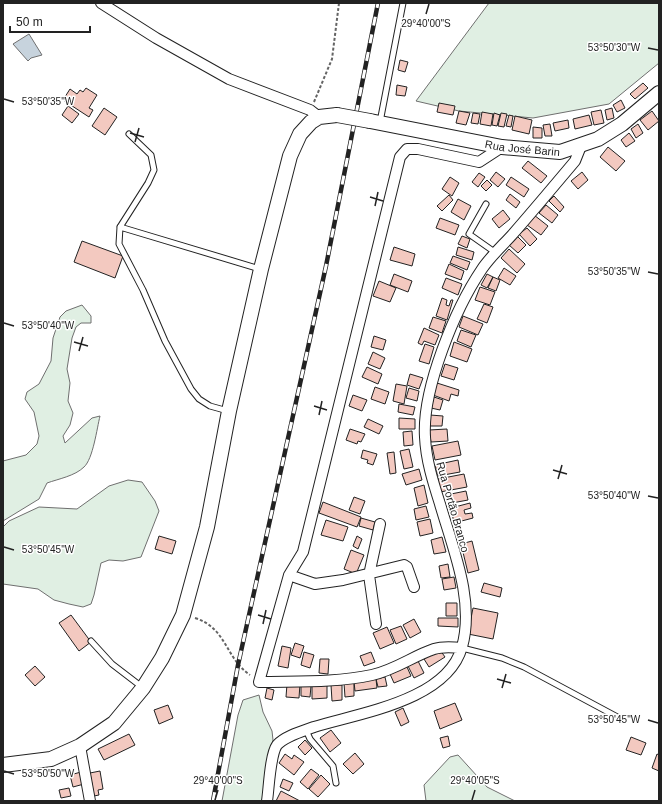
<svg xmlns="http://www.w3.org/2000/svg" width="662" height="804" viewBox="0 0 662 804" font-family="Helvetica,sans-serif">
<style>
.green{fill:#e0efe3;stroke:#6f6f6f}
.water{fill:#c7d3dd;stroke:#6f6f6f}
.building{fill:#f3c9c0;stroke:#222}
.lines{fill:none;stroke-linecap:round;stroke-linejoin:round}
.lane-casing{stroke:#222;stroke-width:7}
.street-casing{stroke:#222;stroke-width:12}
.secondary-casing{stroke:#222;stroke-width:16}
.path{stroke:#646464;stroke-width:2;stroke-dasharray:3 2;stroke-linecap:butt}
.lane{stroke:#fff;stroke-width:5}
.street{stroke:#fff;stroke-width:10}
.secondary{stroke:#fff;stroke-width:14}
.rail-casing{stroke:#222;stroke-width:4.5}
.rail{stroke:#fff;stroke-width:3;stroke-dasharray:9;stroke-linecap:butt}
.secondary-bridge-casing{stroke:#222;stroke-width:16;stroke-linecap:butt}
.secondary-bridge{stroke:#fff;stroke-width:14}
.ticks{fill:none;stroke:#222;stroke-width:1.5}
.labels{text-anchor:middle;stroke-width:3;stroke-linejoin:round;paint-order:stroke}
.street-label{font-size:11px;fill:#222;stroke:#fff}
.ticks-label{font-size:10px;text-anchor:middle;fill:#222;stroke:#fff;stroke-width:3;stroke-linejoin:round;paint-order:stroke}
</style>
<rect width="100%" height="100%" fill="#fff"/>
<path class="green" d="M489,3H659V63L609,104L533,118L459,111L416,101Z
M82,305L91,316V323H81L76,327L72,338L67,369L70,383L68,401L73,413L70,425L63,436L65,443L92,418L100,416C97,428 93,459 84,467C75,476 58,479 47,483L39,499L3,521V461L26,455L37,444L39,436L34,412L25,399L27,392L39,384L51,361L53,338L60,317L66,311Z
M128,480L142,482L155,501L159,511L141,557L123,561L109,560L101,563L94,595L91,604L83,607L69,604L54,600L38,589L3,584V527L9,521L39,507L77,509L109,486Z
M259,695L263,712L272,731L273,740L263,801H222L238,715L243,700Z
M458,755L487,787L515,801H426L424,785L450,757Z"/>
<path class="water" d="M29,34L42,55L31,58L28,61L13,44Z"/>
<path class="building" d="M400,60L408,62L405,72L398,70Z
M643,83L648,88L635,99L630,94Z
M397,85L407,87L405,96L396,95Z
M86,88L97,95L89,108L93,110L89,117L63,100L70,89L77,94L80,90L83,92Z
M621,100L625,108L617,112L613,105Z
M439,103L455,106L453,115L437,112Z
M68,106L79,114L72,123L62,115Z
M104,108L117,117L105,135L92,126Z
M612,108L614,118L607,120L605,110Z
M601,110L604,123L594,125L591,112Z
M459,111L470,113L466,125L456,123Z
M652,111L659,121L648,130L640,120Z
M482,112L493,114L491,126L480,124Z
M473,113L480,114L478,124L471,123Z
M494,113L500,115L497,126L492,125Z
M501,113L507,114L504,127L498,126Z
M509,115L513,116L511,127L506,126Z
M589,115L592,125L575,129L573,119Z
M515,116L532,120L529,134L512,130Z
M568,120L569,128L555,131L553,123Z
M550,124L552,136H545L543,125Z
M638,124L643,133L636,138L631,129Z
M533,127L542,128V138H533Z
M629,133L635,141L626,147L621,140Z
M608,147L625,161L616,171L600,157Z
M528,161L547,176L541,183L522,168Z
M496,172L505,179L498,187L490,180Z
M582,172L588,180L578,189L571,181Z
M479,173L485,177L478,187L472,182Z
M450,177L459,183L452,196L442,189Z
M511,177L529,189L524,197L506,185Z
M487,180L492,185L486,191L481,186Z
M510,194L520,202L516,208L506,200Z
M449,195L453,200L442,211L437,206Z
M554,196L564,207L560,212L549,201Z
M458,199L471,206L464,220L451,212Z
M546,205L558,215L552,223L539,213Z
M503,210L510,219L499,228L492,219Z
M534,215L548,226L541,235L527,225Z
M440,218L459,225L455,235L436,228Z
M527,228L537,239L530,246L519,234Z
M462,236L470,239L467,248L458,244Z
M517,236L526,245L518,253L509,245Z
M82,241L123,256L115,278L74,262Z
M394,247L415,254L412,266L390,260Z
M458,247L474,252L472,260L456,255Z
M509,249L525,264L517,273L501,258Z
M453,256L470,262L467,270L450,263Z
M449,264L464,271L461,280L445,274Z
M504,268L516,276L510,285L498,278Z
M394,274L412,281L408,292L390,285Z
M487,274L493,277L487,288L481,285Z
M493,277L500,280L496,291L488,288Z
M446,278L462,284L458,295L442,288Z
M379,281L396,288L390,302L373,296Z
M480,287L495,292L490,305L475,300Z
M442,298L447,300L446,305L449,306L451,300H453L447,320L436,316Z
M484,304L493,307L487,323L477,319Z
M463,316L483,324L478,335L459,327Z
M433,317L446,321L442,333L429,328Z
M424,328L439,335L435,345L424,341L422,345L418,343Z
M461,330L476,335L471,347L457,341Z
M374,336L386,340L383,350L371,347Z
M454,342L472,349L467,362L450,356Z
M425,344L434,347L429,364L419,361Z
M373,352L385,358L380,369L368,364Z
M445,364L458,368L454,380L441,376Z
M367,367L382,374L378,384L362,377Z
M410,374L423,378L419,389L407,385Z
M437,383L459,390L458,396L451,394L449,401L433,395Z
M396,384L407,386L404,404L393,401Z
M375,387L389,392L385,404L371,399Z
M409,388L419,391L417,401L406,398Z
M353,395L367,400L362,411L349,406Z
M434,397L443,400L440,410L431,408Z
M399,404L415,407L413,415L398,412Z
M430,415L443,416L442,426H430Z
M399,418L415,419V429H399Z
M368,419L383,426L379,434L364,427Z
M350,429L365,434L361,442L358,441L357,444L346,440Z
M447,429L448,441L431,442L429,430Z
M412,431L413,445L404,446L403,432Z
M458,441L461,455L435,460L432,446Z
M409,449L413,467L404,469L400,451Z
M363,450L377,454L373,465L367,463L368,460L361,458Z
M394,452L396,473L390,474L387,453Z
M458,460L460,472L438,476L435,465Z
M419,469L422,480L406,485L402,474Z
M464,474L467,487L440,492L438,479Z
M424,485L428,503L418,506L414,488Z
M466,491L468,500L452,503L451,494Z
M354,497L365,501L360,514L349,510Z
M323,502L361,517L357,527L319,513Z
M470,503L471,508L464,510L465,514L472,513L473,518L454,523L451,508Z
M426,506L429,517L416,520L414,509Z
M361,518L375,522L373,530L359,526Z
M430,519L433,533L420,536L417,522Z
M326,520L348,527L343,541L321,535Z
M159,536L176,541L172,554L155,549Z
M357,536L362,539L358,549L353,546Z
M442,537L446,552L434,554L431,540Z
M472,541L479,570L468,573L461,544Z
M351,550L364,555L356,574L344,569Z
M448,564L450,577L441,578L439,566Z
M454,577L456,588L444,590L442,579Z
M484,583L502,588L500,597L481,592Z
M446,603H457V616H446Z
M473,608L498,613L493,639L468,634Z
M71,615L91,642L79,651L59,623Z
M438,618H458V627L438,626Z
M414,619L421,632L410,638L403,625Z
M401,626L407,639L396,644L390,630Z
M387,627L394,643L380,649L373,633Z
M295,643L304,646L300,658L291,655Z
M282,646L291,648L288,668L278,666Z
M440,650L445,657L429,667L424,659Z
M304,652L314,655L310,668L301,665Z
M371,652L375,662L364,666L360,656Z
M320,659H329L328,674L319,673Z
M418,661L424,673L414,678L408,666Z
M35,666L45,677L35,686L25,675Z
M407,667L411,676L394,683L390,674Z
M385,677L387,686L378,687L376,679Z
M376,679L377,688L355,691L354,682Z
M354,682V696L345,697L344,683Z
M287,684H300L299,698L286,697Z
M312,684H327V698L312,699Z
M301,685L311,686L310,697L301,696Z
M331,685H342V700L332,701Z
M267,688L274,690L272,700L265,698Z
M455,703L462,720L440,729L434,711Z
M168,705L173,718L159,724L154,710Z
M403,708L409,722L401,726L395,712Z
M331,730L341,743L330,752L320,738Z
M129,734L135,745L104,760L98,749Z
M448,736L450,746L443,748L440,738Z
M631,737L646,743L641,755L626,750Z
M305,740L312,748L305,755L298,747Z
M355,753L364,764L353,774L343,764Z
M285,754L292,759L294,755L304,762L294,775L279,763Z
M657,754L659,755V771L652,768Z
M311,769L319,775L308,789L300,782Z
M100,771L103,789L98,790L99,795L94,796L90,773Z
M81,772L84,784L73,787L70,775Z
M321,775L330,784L318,797L309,789Z
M283,779L293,783L289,791L280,787Z
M69,788L71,796L61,798L59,790Z
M281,791L300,801H276Z"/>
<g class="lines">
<defs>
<path id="lane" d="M380,122L403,3
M129,134L151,155L154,170L148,183L120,227L260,269
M486,204L469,234L496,253
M120,227L119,244L143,290L165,341L191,389L199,399L210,406L228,411
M91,641L112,664L142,687
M462,648L502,658L524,667L623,720
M306,730L310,739L333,766L336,783"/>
<path id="street" d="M101,3L156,38L229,79L310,110L319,117
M289,575L315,584L343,580L404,565L407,567L414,587
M376,624L369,575L380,524
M462,648C453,647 443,646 434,649C413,656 395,670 372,675C335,683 297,681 259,682L289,575L303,552L400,157L407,149H418L479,162L502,147
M80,746L90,801
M267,801C269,788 270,755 277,745C285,736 303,731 314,727C359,713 447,701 462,647C475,601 453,549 440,504C433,482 426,460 425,437C422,389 455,309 482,269C490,257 502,246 512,235C533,211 554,186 575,161L581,146"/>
<g id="secondary">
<path id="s1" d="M370,121L502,147L560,152L598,139L622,124L659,93"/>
<path d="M3,765L51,759L80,746L114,723L143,688L162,658L183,615L207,527L229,411L261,269L290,156L300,134L311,122L319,117L337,115"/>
</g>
</defs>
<use href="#lane" class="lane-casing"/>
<use href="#street" class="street-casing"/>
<use href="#secondary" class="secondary-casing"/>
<path class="path" d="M314,102L332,59L339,3
M195,618C227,628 225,658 250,675"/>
<use href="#lane" class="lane"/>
<use href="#street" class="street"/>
<use href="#secondary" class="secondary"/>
<defs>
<path id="rail" d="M213,801L238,665L326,266L378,3"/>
</defs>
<use href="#rail" class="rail-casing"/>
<use href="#rail" class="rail"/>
<defs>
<path id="secondary-bridge" d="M337,115L370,121"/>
</defs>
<use href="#secondary-bridge" class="secondary-bridge-casing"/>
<use href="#secondary-bridge" class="secondary-bridge"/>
</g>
<path class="ticks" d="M426,14L429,4M648,48L658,50M4,99L14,102M130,133L144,137M135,142L139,128M370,197L383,201M375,206L378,192M648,272L658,274M4,323L14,326M74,342L88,346M79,351L83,337M314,406L327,410M319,415L322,401M553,470L567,474M558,479L562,465M648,496L658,498M4,547L14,550M258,615L271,619M263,624L266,610M497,679L511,683M502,688L506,674M648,720L658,723M4,771L14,774M215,800L218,790M472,800L475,790"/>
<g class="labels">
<g class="street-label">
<text dy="4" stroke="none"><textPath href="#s1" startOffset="155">Rua José Barin</textPath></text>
<text transform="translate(453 507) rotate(74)" y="4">Rua Portão Branco</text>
</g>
</g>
<g class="ticks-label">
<text x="426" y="27">29°40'00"S</text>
<text x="614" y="51">53°50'30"W</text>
<text x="48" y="105">53°50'35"W</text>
<text x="614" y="275">53°50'35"W</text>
<text x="48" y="329">53°50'40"W</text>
<text x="614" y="499">53°50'40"W</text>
<text x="48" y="553">53°50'45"W</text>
<text x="614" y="723">53°50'45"W</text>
<text x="48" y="777">53°50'50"W</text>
<text x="218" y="784">29°40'00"S</text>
<text x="475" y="784">29°40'05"S</text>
</g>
<rect width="662" height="804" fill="none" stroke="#222222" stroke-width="8"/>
<path d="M10 26v6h80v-6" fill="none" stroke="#222222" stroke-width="2"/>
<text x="16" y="26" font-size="12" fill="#222222" stroke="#ffffff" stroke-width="3" paint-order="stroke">50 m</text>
</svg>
